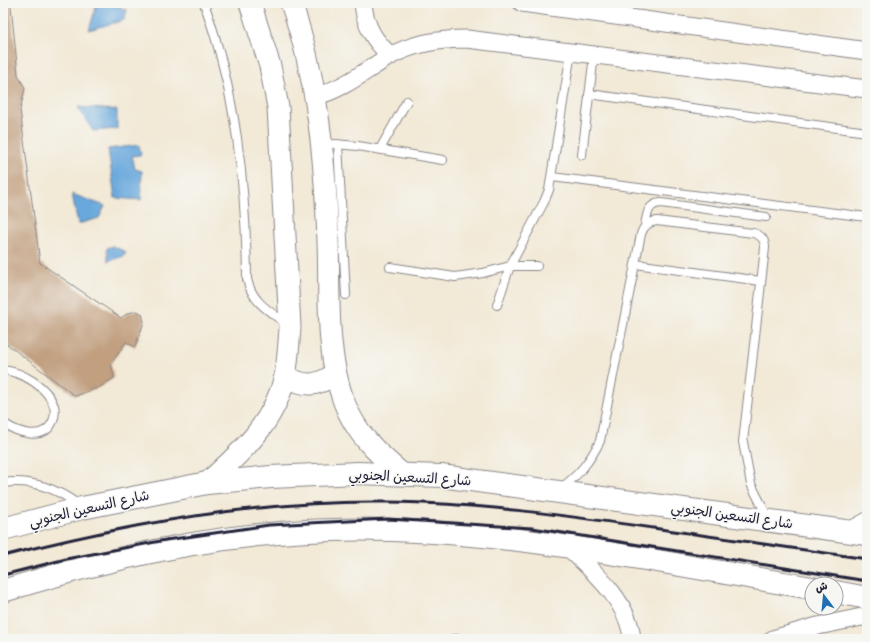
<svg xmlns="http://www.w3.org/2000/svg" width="870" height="642" viewBox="0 0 870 642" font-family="Delius,'Playpen Sans Arabic',sans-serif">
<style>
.water{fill:#69a8dc;stroke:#46658c}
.building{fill:#c19f7f}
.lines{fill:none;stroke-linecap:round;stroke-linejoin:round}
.service-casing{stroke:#8a8688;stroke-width:10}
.minor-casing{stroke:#8a8688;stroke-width:19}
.tertiary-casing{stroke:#8a8688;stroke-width:23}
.primary-casing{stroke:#8a8688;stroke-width:24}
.service{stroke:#fff;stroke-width:8}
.minor{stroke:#fff;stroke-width:17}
.tertiary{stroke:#fff;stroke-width:21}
.primary{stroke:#fff;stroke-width:22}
.rail{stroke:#22223b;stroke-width:3}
.labels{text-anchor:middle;stroke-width:3;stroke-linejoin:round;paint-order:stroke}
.street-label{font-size:14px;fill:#22223b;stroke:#f6f6f2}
</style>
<rect width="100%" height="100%" fill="#f6f6f2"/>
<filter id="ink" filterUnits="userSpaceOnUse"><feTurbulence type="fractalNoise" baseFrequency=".025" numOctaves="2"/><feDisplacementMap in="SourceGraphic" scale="8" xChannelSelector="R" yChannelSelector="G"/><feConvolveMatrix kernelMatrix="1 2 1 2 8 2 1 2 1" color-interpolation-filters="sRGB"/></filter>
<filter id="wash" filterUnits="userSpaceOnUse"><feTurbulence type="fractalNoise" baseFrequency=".012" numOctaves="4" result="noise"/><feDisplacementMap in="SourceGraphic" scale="16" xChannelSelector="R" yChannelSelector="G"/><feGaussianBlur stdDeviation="0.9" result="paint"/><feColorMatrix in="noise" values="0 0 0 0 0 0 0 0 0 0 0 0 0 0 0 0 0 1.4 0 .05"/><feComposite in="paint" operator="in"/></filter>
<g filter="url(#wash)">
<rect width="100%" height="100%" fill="#f2e9d6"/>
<path class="water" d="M97,3H121V9L127,10L124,20L89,30Z
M78,107L117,110V129L93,131Z
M139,145L141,155L132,156L135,169L142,171L141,200L115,198L108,149Z
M72,194L105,206L99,218L78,224Z
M113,246L126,252L124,256L108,261L107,248Z"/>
<g id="blocks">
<path class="building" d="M11,6L18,75L25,88L20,110L40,263L121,318L128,313L137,311L142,314L144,322L135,347L126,342L111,364L114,378L100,387L75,396L3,341V7Z"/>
</g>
</g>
<g filter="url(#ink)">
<use href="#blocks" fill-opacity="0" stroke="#8a8688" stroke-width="1"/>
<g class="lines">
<defs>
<path id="service" d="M204,3C236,92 246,185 247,279C252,302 269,311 287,324
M589,94L867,132
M334,144L358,146L443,160
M338,144L346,295
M380,149L407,101
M582,155L594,55
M552,177L867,217
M645,226C647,215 647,204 661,203L766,217
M635,264L761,281
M390,267L455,277L483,273L510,266H537
M497,305L510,266L544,202L549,190L571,52
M3,370C22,372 47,386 54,406C55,410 55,416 53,421C44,442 18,433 3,423
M3,483C31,479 58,489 80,506
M561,488C579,475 590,461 600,441L641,234C644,225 649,222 657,221L753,233C761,235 765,239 765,248L743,442L751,484L768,518
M849,526L867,516
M453,639H464"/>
<path id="minor" d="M363,3C365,26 374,41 391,56
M522,3L867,51
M315,97C347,87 363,72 390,56C414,43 440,39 467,39L867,89
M569,548C594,572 629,602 632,639
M773,639L818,626L867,616"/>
<path id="tertiary" d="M291,3C318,79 325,160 328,241C330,294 325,351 344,402C356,434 377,453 402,474
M285,376C305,387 316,387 335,374
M207,483C241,453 275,422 285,376C288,360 289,343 290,327L278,107L270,66L250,3"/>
<path id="primary" d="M3,529L82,508L207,483L271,477L358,473L441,476L867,534
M3,591C131,551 257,525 392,530C532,534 674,565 812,588
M836,592L867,598"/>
</defs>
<use href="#service" class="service-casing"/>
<use href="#minor" class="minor-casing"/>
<use href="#tertiary" class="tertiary-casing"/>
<use href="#primary" class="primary-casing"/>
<use href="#service" class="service"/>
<use href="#minor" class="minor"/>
<use href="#tertiary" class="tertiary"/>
<use href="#primary" class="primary"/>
<path class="rail" d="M3,556C126,524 260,500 388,502C474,503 561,515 646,527C719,538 793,548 867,559
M3,575L66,559L166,540L269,525L388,519L532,528L867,581"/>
</g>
</g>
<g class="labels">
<g class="street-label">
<text transform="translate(410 477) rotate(3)" y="5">شارع التسعين الجنوبي</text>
<text transform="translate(89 508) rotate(-13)" y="5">شارع التسعين الجنوبي</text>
<text transform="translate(732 515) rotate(8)" y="5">شارع التسعين الجنوبي</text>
</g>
</g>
<rect width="870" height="642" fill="none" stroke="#f6f6f2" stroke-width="16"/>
<g transform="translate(824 596) rotate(344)"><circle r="19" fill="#f6f6f2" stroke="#a1a1a9"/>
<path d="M0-3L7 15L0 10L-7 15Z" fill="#1f6fb2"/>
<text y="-6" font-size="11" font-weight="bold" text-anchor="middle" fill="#22223b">ش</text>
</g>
</svg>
